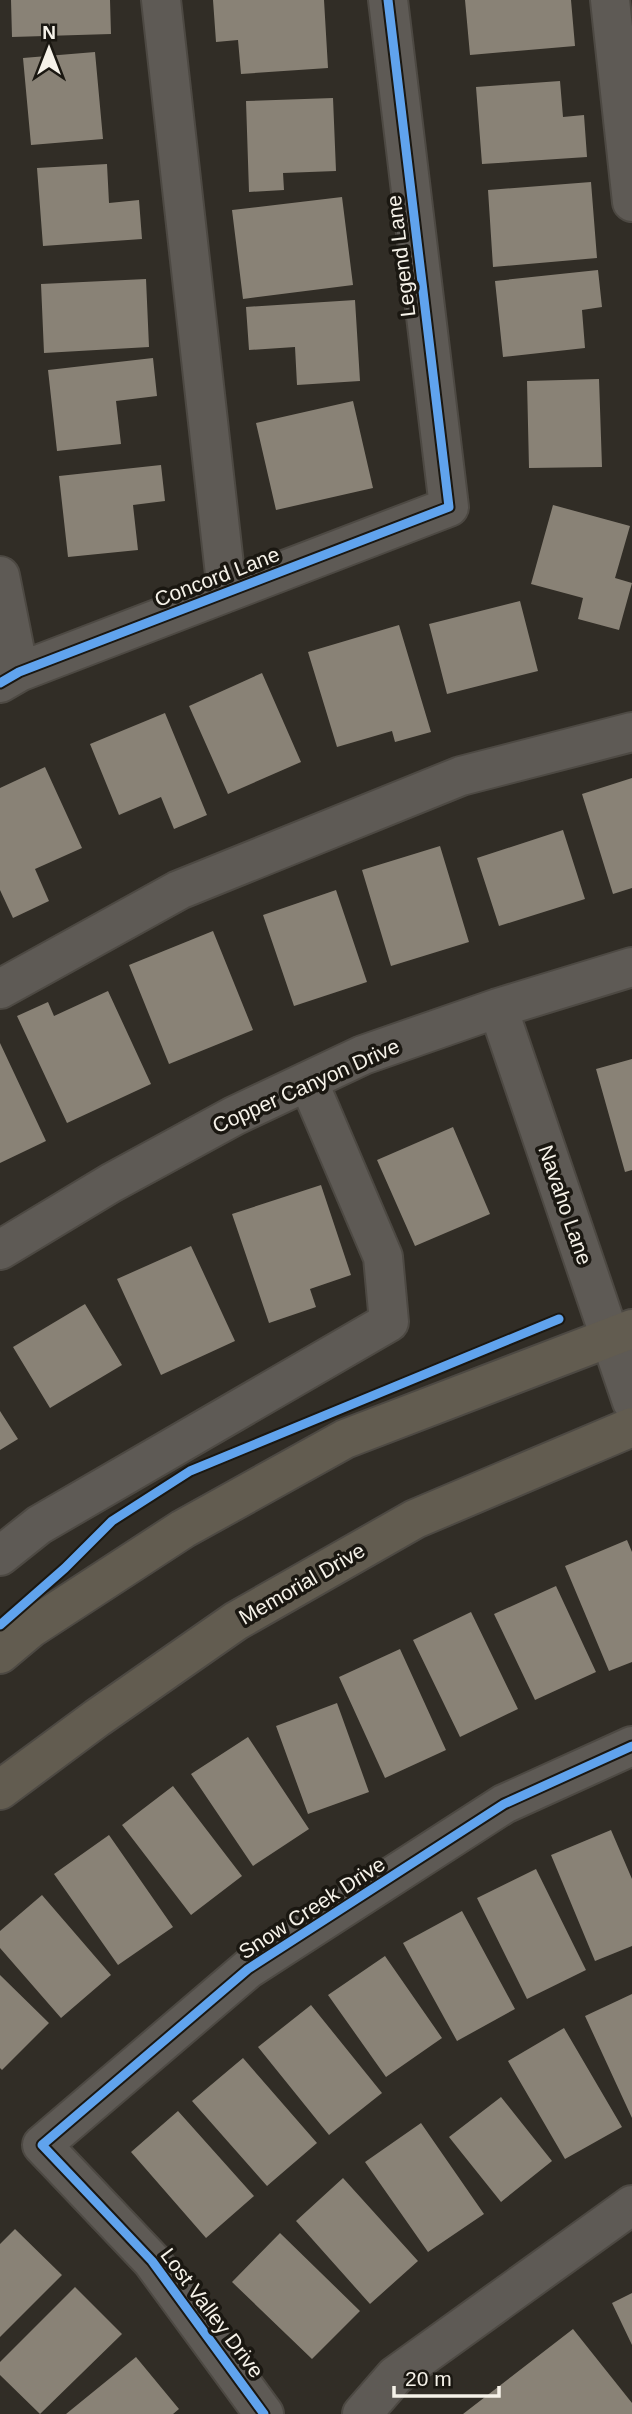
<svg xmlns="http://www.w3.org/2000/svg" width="632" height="2414" viewBox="0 0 632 2414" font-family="Arial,sans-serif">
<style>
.building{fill:#898276}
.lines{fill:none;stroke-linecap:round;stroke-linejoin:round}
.minor-casing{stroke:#4d4943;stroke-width:42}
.major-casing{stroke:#4d4943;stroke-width:42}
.minor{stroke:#5e5a55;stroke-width:38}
.major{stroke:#625c50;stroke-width:38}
.cycleway-casing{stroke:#1a1711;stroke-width:13}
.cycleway{stroke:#60a3ed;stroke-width:9}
.labels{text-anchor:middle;stroke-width:7;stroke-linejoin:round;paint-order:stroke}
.street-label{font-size:21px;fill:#f6f2e9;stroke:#1a1711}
</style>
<rect width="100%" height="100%" fill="#312d26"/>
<path class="building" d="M11,0H110L111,34L12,37Z
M213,0H324L328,68L241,74L238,40L216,42Z
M465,0H571L575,46L470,55Z
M95,52L103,139L31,145L23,58Z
M560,81L563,117L584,115L587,157L482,164L476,87Z
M333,98L336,171L283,173L284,190L249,192L246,101Z
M107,164L109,203L139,200L142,239L43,246L37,168Z
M591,182L597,258L493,267L488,190Z
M342,197L353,285L243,299L232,210Z
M598,270L602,307L582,310L585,348L503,357L495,281Z
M146,279L149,347L44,353L41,284Z
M355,300L360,381L297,385L295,347L249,350L246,307Z
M153,358L157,396L116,401L121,444L57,451L48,370Z
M599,379L602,467L529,468L527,381Z
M353,401L373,488L276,510L256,423Z
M161,465L165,501L133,505L138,550L68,557L59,476Z
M553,505L630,526L615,578L632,583L619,630L578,619L583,598L531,584Z
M520,601L538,671L447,694L429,624Z
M399,625L431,732L395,742L392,731L337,747L308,652Z
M262,673L301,762L228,794L189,706Z
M165,713L207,815L174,829L161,797L119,815L90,744Z
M45,767L82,848L35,869L49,901L13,918L0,890V788Z
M632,778V888L613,894L582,794Z
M563,830L585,899L499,926L477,858Z
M440,846L469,942L391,966L362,870Z
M336,890L367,982L294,1006L263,915Z
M213,931L253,1030L169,1064L129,965Z
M108,991L151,1084L67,1123L17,1016L48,1002L54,1016Z
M0,1043L46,1141L0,1163Z
M632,1059V1170L625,1172L596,1069Z
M453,1127L490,1214L415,1246L377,1160Z
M321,1185L351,1275L310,1289L316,1307L269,1323L232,1214Z
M191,1246L235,1341L161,1375L117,1279Z
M85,1304L122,1365L50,1408L13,1347Z
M0,1411L18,1439L0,1450Z
M627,1540L632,1552V1662L609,1671L565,1566Z
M556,1586L596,1672L535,1700L494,1614Z
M471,1612L518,1709L460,1737L413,1640Z
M400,1649L446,1750L385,1778L339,1677Z
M337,1703L369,1792L308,1814L276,1726Z
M248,1737L309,1829L253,1866L191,1774Z
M173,1786L242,1876L191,1915L122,1825Z
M611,1830L632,1879V1946L595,1961L551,1855Z
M109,1835L173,1927L118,1965L54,1874Z
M536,1869L586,1970L527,1999L477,1898Z
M42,1895L111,1975L61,2018L0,1948V1931Z
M462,1911L515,2009L457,2041L403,1943Z
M385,1956L442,2038L386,2077L328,1995Z
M0,1975L49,2023L2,2070L0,2068Z
M632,1994V2118L585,2016Z
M311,2005L382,2093L329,2135L258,2047Z
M564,2028L622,2127L565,2159L508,2061Z
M243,2058L317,2143L267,2186L192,2101Z
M501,2097L552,2161L501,2202L449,2137Z
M178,2111L254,2196L206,2238L131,2152Z
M421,2123L484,2214L428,2252L365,2162Z
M343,2178L418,2261L370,2304L296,2221Z
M15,2229L62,2275L0,2337V2244Z
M280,2233L360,2311L312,2359L232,2282Z
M75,2287L122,2334L40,2414L0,2375V2362Z
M632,2293V2345L612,2303Z
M573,2329L632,2403V2414H463Z
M136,2357L179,2409L173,2414H66Z"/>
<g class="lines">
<defs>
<path id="minor" d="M161,0L227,592
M610,0L632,202
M0,576L19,672
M0,683L19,672L449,507L388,0
M0,989L179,890L461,776L632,732
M498,1008L632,1402
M0,1250L111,1183L234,1116L363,1055L498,1008L632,967
M0,1556L39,1525L389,1322L383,1257L308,1081
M264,2414L152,2261L42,2145L248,1969L504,1804L632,1746
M362,2414L395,2376L632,2205"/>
<path id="major" d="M0,1654L31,1628L183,1529L345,1439L632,1329
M0,1790L97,1718L236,1621L415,1519L632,1427"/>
</defs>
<use href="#minor" class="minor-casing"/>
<use href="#major" class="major-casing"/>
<use href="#minor" class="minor"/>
<use href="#major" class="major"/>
<defs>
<path id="cycleway" d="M0,683L19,672L449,507L388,0
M0,1625L65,1568L112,1521L190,1471L559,1319
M264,2414L152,2261L42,2145L248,1969L504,1804L632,1746"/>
</defs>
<use href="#cycleway" class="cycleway-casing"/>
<use href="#cycleway" class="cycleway"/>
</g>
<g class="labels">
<g class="street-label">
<text transform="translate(401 256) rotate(-97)" y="7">Legend Lane</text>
<text transform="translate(217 577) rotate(-21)" y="7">Concord Lane</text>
<text transform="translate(306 1086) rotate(-24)" y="7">Copper Canyon Drive</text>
<text transform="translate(565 1205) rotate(71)" y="7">Navaho Lane</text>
<text transform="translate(302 1584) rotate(-30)" y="7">Memorial Drive</text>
<text transform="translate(312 1908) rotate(-33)" y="7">Snow Creek Drive</text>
<text transform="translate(212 2313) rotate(53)" y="7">Lost Valley Drive</text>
</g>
</g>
<g transform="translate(49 49)" stroke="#1a1711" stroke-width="5" paint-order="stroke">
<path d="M0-5L12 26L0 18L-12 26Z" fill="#f6f2e9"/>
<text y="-10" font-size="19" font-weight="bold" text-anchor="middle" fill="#f6f2e9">N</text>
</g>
<path d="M394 2386v10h105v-10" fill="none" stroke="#f6f2e9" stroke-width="3.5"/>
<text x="405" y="2386" font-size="21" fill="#f6f2e9" stroke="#1a1711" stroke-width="5" paint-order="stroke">20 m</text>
</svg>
